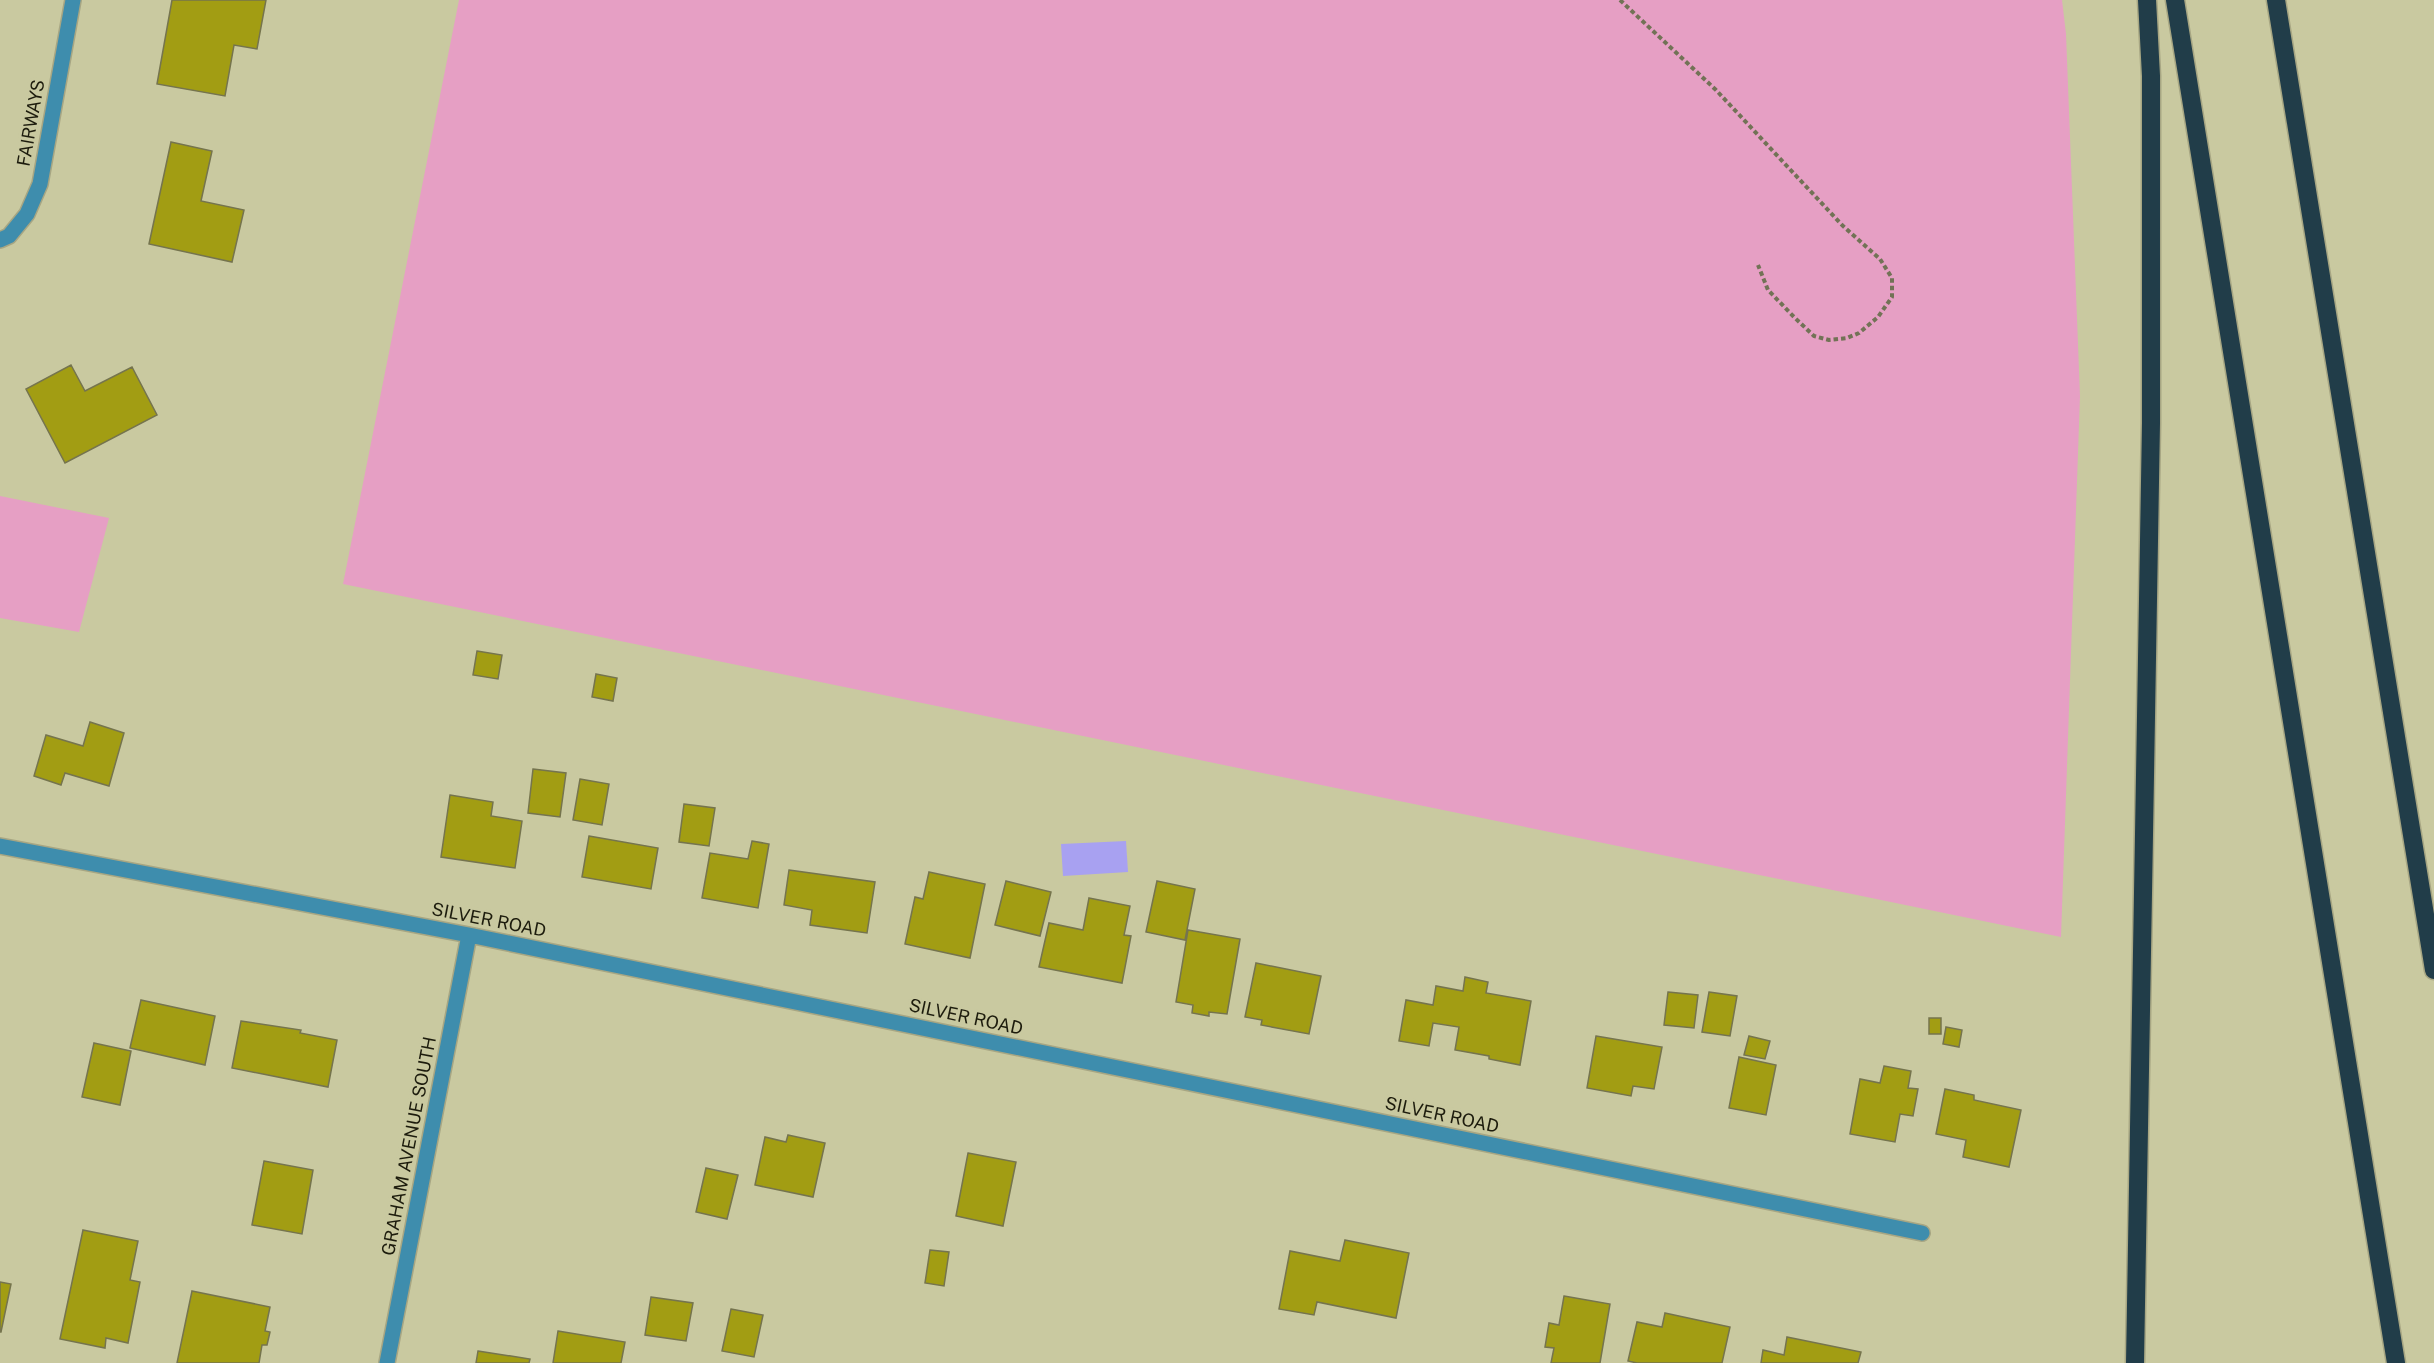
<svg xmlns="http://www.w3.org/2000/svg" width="2434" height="1363" viewBox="0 0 2434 1363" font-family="'Public Sans',sans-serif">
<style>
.green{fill:#e69fc4}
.water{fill:#a8a1f1}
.building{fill:#a29d13;stroke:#75744e;stroke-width:1.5}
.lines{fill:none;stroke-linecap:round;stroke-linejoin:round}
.minor-casing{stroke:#a7a683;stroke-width:18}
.highway-casing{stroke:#a7a683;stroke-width:21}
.path{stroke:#727256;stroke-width:4;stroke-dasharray:4.5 3;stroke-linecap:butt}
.minor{stroke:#3e8dad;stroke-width:15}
.highway{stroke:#213d49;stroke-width:18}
.labels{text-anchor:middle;stroke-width:6;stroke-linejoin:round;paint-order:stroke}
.street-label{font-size:18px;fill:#1d1c0d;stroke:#c9c9a0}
</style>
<rect width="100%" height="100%" fill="#c9c9a0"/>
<path class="green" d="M459,0H2062L2066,34L2080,396L2061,937L343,584Z
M0,496L109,518L79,632L0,618Z"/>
<path class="water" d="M1126,841L1128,872L1063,876L1061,844Z"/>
<path class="building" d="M172,0H266L257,49L234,45L225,96L157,84Z
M171,142L212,151L201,201L244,210L232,262L149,244Z
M71,365L85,391L132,367L157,415L65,463L26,389Z
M477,651L502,655L498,679L473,675Z
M596,674L617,678L613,701L592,697Z
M90,722L124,733L109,786L65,773L61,785L34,776L46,735L83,746Z
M533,769L566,773L560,817L528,813Z
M580,779L609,784L602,825L573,820Z
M450,795L493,802L491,816L522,821L515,868L441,857Z
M684,804L715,808L709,846L679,842Z
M589,836L658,848L651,889L582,877Z
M752,841L769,844L758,908L702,898L710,853L748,859Z
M789,870L875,882L867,933L810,925L812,910L784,905Z
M929,872L985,884L970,958L905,944L915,897L923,899Z
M1006,881L1051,892L1040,936L995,925Z
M1157,881L1195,889L1185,940L1146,932Z
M1089,898L1130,906L1124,935L1131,936L1122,983L1039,967L1049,923L1083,930Z
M1188,930L1240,939L1227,1014L1209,1012V1016L1192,1013L1193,1005L1176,1002Z
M1256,963L1321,976L1309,1034L1261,1025L1262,1020L1245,1017Z
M1465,977L1488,982L1486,993L1531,1001L1520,1065L1489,1059V1056L1455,1050L1459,1027L1433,1023L1429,1046L1399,1041L1406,1000L1433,1005L1436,986L1463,991Z
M1668,992L1698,995L1694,1028L1664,1025Z
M1709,992L1737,996L1730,1036L1702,1032Z
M141,1000L215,1016L205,1065L130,1048Z
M1929,1018H1941V1034H1929Z
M241,1021L301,1030L300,1033L337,1040L328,1087L232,1068Z
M1946,1027L1962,1030L1959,1047L1943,1044Z
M1596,1036L1662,1047L1654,1089L1633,1086L1631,1096L1587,1088Z
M1749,1036L1770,1041L1765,1059L1744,1055Z
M94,1043L131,1051L120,1105L82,1097Z
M1739,1057L1776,1065L1766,1115L1729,1108Z
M1884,1066L1911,1071L1908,1088L1918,1089L1913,1116L1900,1114L1895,1142L1850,1134L1860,1079L1880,1083Z
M1945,1089L1974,1095V1100L2021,1110L2009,1167L1963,1157L1966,1140L1936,1134Z
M788,1135L825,1143L813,1197L755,1185L765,1137L786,1142Z
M968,1153L1016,1162L1003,1226L956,1216Z
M264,1161L313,1170L302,1234L252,1225Z
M706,1168L738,1175L727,1219L696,1212Z
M83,1230L138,1241L130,1280L140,1282L128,1343L106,1338L105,1348L60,1339Z
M1345,1240L1409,1253L1396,1318L1317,1302L1314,1315L1279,1309L1290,1251L1340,1261Z
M930,1250L949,1252L944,1286L925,1283Z
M0,1282L11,1284L1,1332H0Z
M192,1291L270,1307L265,1331L270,1332L267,1345H262L259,1363H177Z
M1564,1296L1610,1304L1600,1363H1551L1554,1348L1545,1347L1549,1323L1559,1325Z
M651,1297L693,1303L686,1341L645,1335Z
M731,1309L763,1315L754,1357L722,1351Z
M1665,1313L1730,1327L1722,1363H1637L1628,1361L1637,1322L1662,1327Z
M558,1331L625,1342L621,1363H553Z
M1787,1337L1861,1352L1858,1363H1761L1763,1350L1784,1355Z
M478,1351L530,1359L529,1363H476Z"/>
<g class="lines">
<defs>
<path id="minor" d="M0,240L9,236L27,214L40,184L73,0
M0,846L469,935L1922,1233
M387,1363L469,935"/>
<path id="highway" d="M2175,0L2396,1363
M2276,0L2434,970
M2135,1363L2151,423V76L2147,0"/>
</defs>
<use href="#minor" class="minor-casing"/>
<use href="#highway" class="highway-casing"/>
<path class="path" d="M1620,0L1716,90L1842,225L1880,259L1892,278V297L1878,317L1859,333L1847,338L1829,340L1814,336L1795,318L1768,290L1758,265"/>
<use href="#minor" class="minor"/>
<use href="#highway" class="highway"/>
</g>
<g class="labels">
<g class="street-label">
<text transform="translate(31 123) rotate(-80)" y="6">FAIRWAYS</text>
<text transform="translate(489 920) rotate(11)" y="6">SILVER ROAD</text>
<text transform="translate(966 1017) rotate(12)" y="6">SILVER ROAD</text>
<text transform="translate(1442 1115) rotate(12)" y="6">SILVER ROAD</text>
<text transform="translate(409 1146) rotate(-79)" y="6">GRAHAM AVENUE SOUTH</text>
</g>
</g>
</svg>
